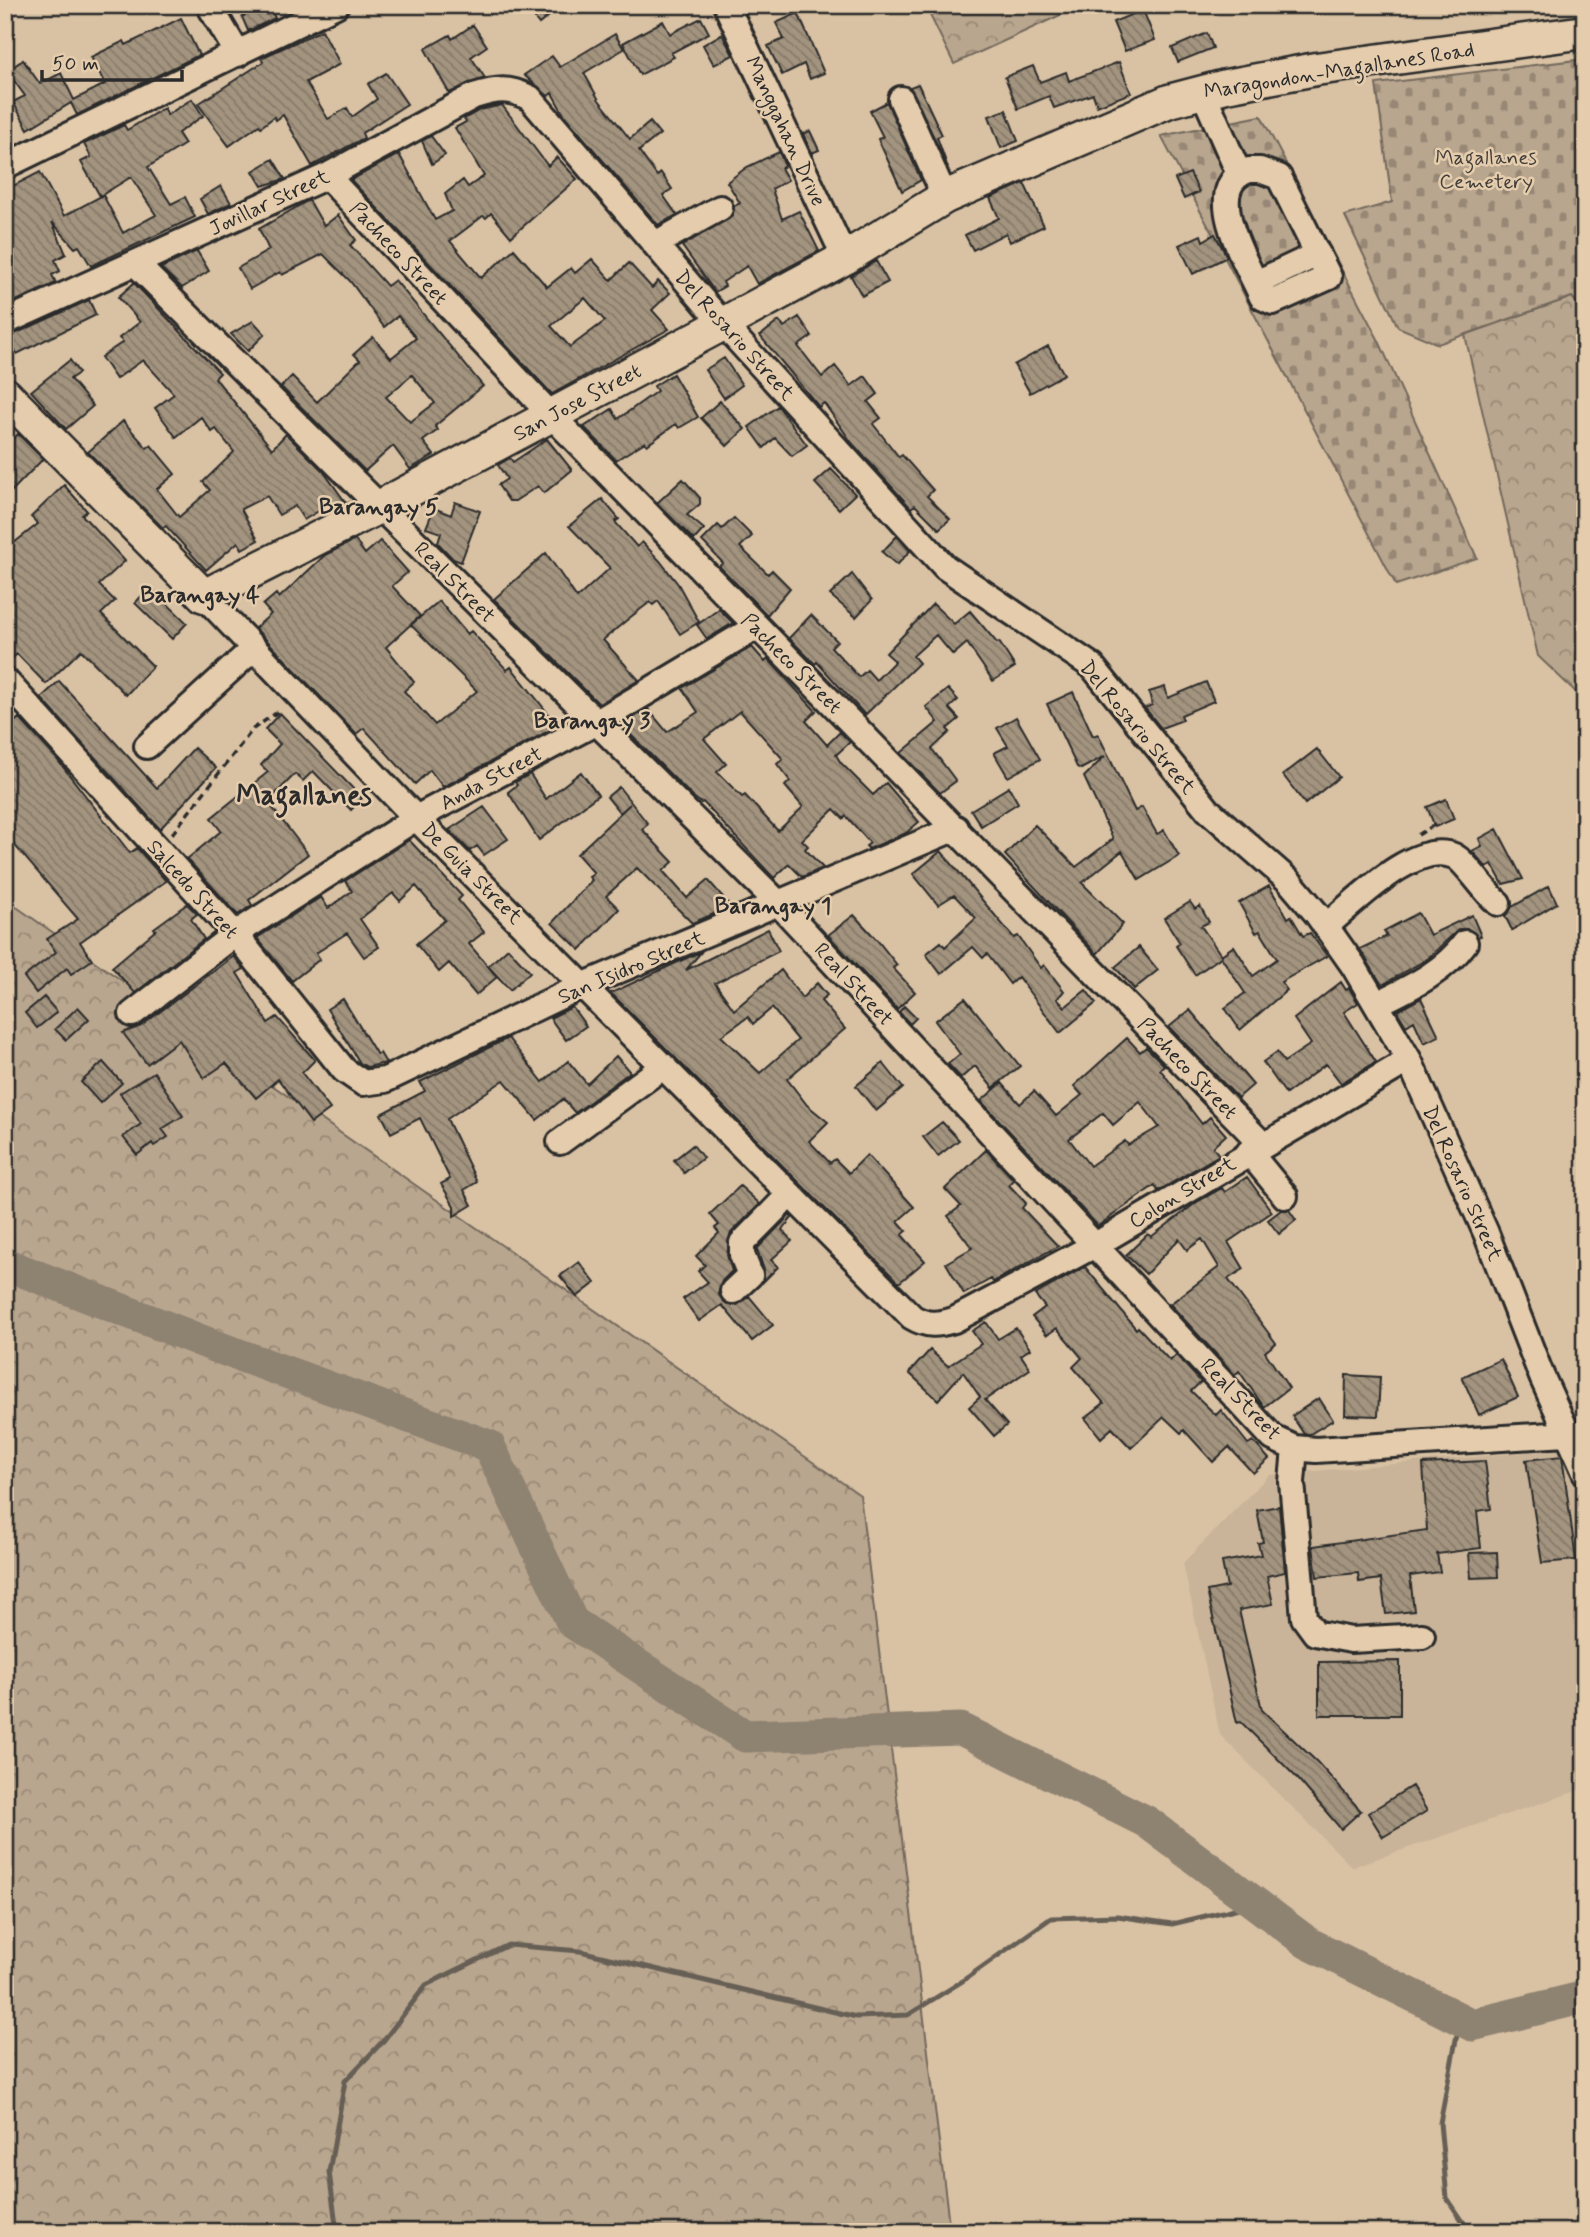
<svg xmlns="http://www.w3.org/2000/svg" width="1590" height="2237" viewBox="0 0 1590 2237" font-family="Mynerve,sans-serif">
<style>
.built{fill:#c9b499}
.forest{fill:url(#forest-crowns);stroke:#72685c;stroke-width:2}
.cemetery{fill:url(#cemetery-stones);stroke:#72685c;stroke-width:2}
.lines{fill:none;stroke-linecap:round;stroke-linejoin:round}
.stream{stroke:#665f55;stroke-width:5}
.river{stroke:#8e8271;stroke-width:33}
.building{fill:url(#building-back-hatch);stroke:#2b2b2b;stroke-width:2;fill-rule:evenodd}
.minor-casing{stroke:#2b2b2b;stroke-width:30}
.major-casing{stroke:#2b2b2b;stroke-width:37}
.path{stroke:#2b2b2b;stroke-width:3.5;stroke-dasharray:7 5;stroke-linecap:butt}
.minor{stroke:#e4ccac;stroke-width:24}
.major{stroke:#e4ccac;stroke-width:32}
.labels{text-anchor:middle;stroke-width:5;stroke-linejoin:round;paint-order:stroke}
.street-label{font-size:21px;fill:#2b2b2b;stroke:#e4ccac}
.park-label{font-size:21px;fill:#403d3a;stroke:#e4ccac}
.neighbourhood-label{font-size:23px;font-weight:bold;fill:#2b2b2b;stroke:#e4ccac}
.district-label{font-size:28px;font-weight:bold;fill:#2b2b2b;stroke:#e4ccac}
</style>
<defs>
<pattern id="forest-crowns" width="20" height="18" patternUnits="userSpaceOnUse" patternTransform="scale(1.75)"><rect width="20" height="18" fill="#b9a68e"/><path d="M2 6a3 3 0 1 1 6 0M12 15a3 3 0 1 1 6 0" fill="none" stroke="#978774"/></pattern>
<pattern id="cemetery-stones" width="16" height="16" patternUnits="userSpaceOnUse" patternTransform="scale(1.75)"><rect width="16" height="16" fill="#b9a68e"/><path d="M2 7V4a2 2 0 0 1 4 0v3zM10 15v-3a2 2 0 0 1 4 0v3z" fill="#978774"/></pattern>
<pattern id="building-back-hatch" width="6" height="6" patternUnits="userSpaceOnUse" patternTransform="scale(1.75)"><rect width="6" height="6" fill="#a3947f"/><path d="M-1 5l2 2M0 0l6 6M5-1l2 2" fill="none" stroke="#857968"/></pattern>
</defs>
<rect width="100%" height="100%" fill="#d9c2a4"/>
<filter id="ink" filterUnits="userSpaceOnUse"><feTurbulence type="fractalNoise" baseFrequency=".0143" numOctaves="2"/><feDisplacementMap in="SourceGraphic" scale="14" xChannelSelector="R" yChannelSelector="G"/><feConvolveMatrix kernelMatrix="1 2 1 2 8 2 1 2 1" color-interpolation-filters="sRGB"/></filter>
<g filter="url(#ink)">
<path class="built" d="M1563,1449L1585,1503V1788L1352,1867L1220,1735L1183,1563L1269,1475Z"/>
<path class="forest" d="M925,5H1082L954,64Z
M1572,297L1585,312V701L1538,656L1465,335Z
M5,899L860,1495L950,2232H5Z"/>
<path class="cemetery" d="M1585,59V312L1572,297L1438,344L1398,327L1345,216L1392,202L1376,84Z
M1261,116L1379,341L1477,558L1396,585L1161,136Z"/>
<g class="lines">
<path class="stream" d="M1460,2019L1440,2123L1447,2198L1470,2232
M337,2232L329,2172L345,2081L384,2040L426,1985L508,1945L580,1951L856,2017L908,2015L961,1982L1051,1918L1117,1916L1172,1924L1256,1904"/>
<path class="river" d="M5,1264L217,1347L489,1446L572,1622L745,1736L961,1729L1147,1822L1308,1943L1472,2025L1585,1997"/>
</g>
<path class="building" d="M265,5H269L275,18L248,31L242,17Z
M537,5H563L539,24L529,11Z
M1143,10L1155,40L1125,51L1113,22Z
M798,13L824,73L810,79L804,64L782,75L768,46L784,39L776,23Z
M181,18L199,55L77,115L71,103L28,129L13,102L25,96L7,71L23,60L40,84L61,73L74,100L105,84L91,57L124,41L126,45Z
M701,18L709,33L671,53L674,57L640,75L623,43L663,21L670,34Z
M473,25L487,46L471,57L485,78L449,93L425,49L450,35L452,39Z
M322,30L340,64L306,82L328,119L347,108L352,117L377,99L368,84L386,73L407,104L362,133L364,138L312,166L283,115L276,120L274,117L261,127L259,125L229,146L198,104L263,62L261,58Z
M1207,33L1213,48L1178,62L1172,48Z
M615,34L624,49L584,73L599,100L630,139L650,122L660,134L639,151L657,176L661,173L672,189L663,195L677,215L658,225L564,115L552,93L548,96L524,75L552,56L560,67Z
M722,34L733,55L714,65L703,45Z
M1119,62L1131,93L1097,106L1093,94L1054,108L1049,96L1018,109L1005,77L1033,66L1040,82L1066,72L1069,81Z
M918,84L942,135L937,137L948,168L910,87Z
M192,99L203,116L178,133L185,144L148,167L171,204L185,197L195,217L91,266L79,246L75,248L52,222L66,254L55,260L60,271L52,275L56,283L5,306V190L40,172L64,216L103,195L123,233L156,215L131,177L100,196L81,162L91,157L84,144L124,125L127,130L164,108L167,115Z
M887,102L921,180L902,191L878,139L883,137L870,111Z
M502,105L548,166L557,157L577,179L511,237L491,213L486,218L483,216L450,241L481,278L514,249L547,287L571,268L575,273L592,259L611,280L629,263L652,288L658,281L670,293L652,310L669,329L552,394L351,180L399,154L435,220L452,211L445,194L463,180L468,187L484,176L455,128L466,122L464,119L480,110ZM585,298L605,321L570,347L551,326Z
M1006,110L1018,141L1001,148L989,116Z
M810,131L819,150L812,153L803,134Z
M431,136L445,155L432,164L422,141Z
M779,152L785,166L781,168L788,180L772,189L782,219L799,211L819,251L757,284L747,266L723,282L725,286L715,292L682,246L732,216L734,206L740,203L727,182L747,167Z
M273,159L285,179L262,186L253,171Z
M1190,173L1199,192L1184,199L1175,179Z
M1024,183L1044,226L1010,242L1006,233L973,250L965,235L999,218L990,198Z
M221,186L231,203L208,214L200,199Z
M309,200L324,226L338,215L356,240L350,245L387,286L395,280L483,386L435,426L438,430L423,441L434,455L410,469L393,446L365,471L281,387L292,376L317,402L360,360L354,354L373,337L391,358L416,338L398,316L384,327L350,281L323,254L282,275L280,272L250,289L238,268L269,250L259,229ZM412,375L435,403L410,422L386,397Z
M1215,234L1227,257L1193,274L1179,245L1201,235L1203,241Z
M197,251L209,271L182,288L161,268Z
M876,261L888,282L862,296L851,276Z
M134,283L220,373L215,378L272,449L286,434L323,471L346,503L329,512L325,507L304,520L295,506L279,515L267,496L241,509L258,540L242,549L238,542L206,570L166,526L163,528L88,452L123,421L147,448L151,445L175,474L157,489L179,517L210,490L203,482L234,452L216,429L212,432L201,417L176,437L155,408L174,394L143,360L116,379L101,357L123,342L119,338L140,322L118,297Z
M89,300L96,315L17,354L8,337Z
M799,317L812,336L798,346L822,377L835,366L851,386L865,376L878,394L868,402L881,418L873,424L899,457L902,455L933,490L927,496L950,519L939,529L915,505L911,508L852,443L824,403L819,407L760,336L779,321L784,327Z
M253,321L265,334L248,351L231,334Z
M1048,346L1064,374L1030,393L1014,365Z
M724,358L742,385L724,398L705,370Z
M70,360L79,373L70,379L93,406L66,429L31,391Z
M673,374L698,417L679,428L676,424L647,445L645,442L616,460L584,427L612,409L618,419L657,391L654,386Z
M720,401L745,429L727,446L701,418Z
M778,406L807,445L792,456L775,438L764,448L749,427Z
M5,427L14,438L18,434L43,459L5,498Z
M547,439L572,470L544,493L538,486L515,501H509L498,485L507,479L498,465L510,458L513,462Z
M831,469L855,494L839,509L815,483Z
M683,479L700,498V504L687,515L704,529L694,540L657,503Z
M64,485L87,511L82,515L125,561L99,585L115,601L101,614L153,666L126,695L81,650L46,684L17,654L5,665V550L38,524L31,517Z
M602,499L619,519L615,522L637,547L642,542L660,561L678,584L699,622L680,634L658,601L653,605L650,602L628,619L603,640L639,680L599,704L494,599L546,553L577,598L610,568L569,526Z
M455,502L480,511L461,562L453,559L438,543L441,533L426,528L434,508L451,515Z
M734,518L752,536L740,547L768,574L772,570L790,588L767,615L719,566L723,563L702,541L718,525L722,529Z
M897,536L910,551L897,565L882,552Z
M355,540L365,554L380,541L408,572L392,586L420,616L386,647L414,682L404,691L435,725L477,691L411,625L439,601L467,634L471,631L507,670L511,667L558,726L443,787L430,770L415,784L364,728L356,734L255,628L271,614L263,605L276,594L279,598L325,555Z
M852,574L872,600L856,617L830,595Z
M150,587L187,623L172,639L135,603Z
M933,604L954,624L970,611L997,643L999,642L1015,667L993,681L967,643L953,655L936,635L913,656L919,663L865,715L817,662L815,664L789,638L811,615L837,641L831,647L859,677L867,670L876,680L895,661L886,653Z
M719,609L733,623L707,639L697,625Z
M752,647L765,662L768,659L816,711L806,721L827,745L840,732L850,742L836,755L841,763L873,795L886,783L919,822L906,833L869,849L866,846L870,843L846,816L844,819L834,809L802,840L808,846L805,849L823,868L802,877L789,864L774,878L703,802L701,803L692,796L621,725L648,709L667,732L698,712L682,688ZM740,711L783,759L777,764L790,781L785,786L803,807L778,831L745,795L742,797L717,772L726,764L704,739Z
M59,681L157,788L194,748L216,768L160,829L41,698Z
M1206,682L1214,701L1181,715L1183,720L1161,728L1145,708L1152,705L1149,692L1165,687L1168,698Z
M948,689L958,700L949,708L959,719L947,729L950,732L932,749L956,781L940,793L901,753L938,722L926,707Z
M1073,692L1093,736L1098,734L1135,811L1142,807L1157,834L1164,830L1179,856L1139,880L1122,851L1082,883L1123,924L1097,954L1005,855L1035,825L1076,867L1113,839L1084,777L1105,756L1081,769L1077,767L1047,704Z
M280,713L362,798L351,810L313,771L303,781L295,774L268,802L308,854L249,900L252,905L238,915L187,859L221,831L211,818L268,772L261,765L280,744L265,729Z
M1016,717L1040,759L1008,777L994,753L1008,746L997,728Z
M19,718L56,758L130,853L137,848L166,881L80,942L92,960L71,974L67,968L36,993L24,977L56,952L47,939L78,919L5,834V730Z
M1317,749L1339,777L1305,804L1283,775Z
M581,772L598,795L539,840L508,792L517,785L515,782L530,774L546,799Z
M619,787L648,824L642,829L673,862L663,871L687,898L708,880L728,903L716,913L692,923L637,868L606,896L619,909L580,950L552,923L592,880L589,877L594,873L577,854L630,804L620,813L607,797Z
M1009,787L1018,803L981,826L971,810Z
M1446,799L1454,819L1435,827L1427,807Z
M484,807L508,839L484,855L477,846L470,851L449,830Z
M1497,829L1523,879L1503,884L1492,864L1486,867L1472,851L1482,846L1479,839Z
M409,840L462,896L458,900L484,932L469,944L497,977L476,995L449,963L439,972L416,944L445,920L416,886L400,901L393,893L360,919L379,947L364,957L347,933L316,953L320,959L292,981L257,938L321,897L328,908L352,891L345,881Z
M941,851L1014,938L1018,936L1041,968L1044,965L1064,991L1057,999L1065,1007L1086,990L1096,1003L1060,1033L1018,977L1010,984L987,954L983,958L973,947L941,974L926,954L941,942L945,947L976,918L954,895L938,905L913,874Z
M1269,886L1288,918L1291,916L1303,936L1310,933L1327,956L1281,982L1287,990L1240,1030L1225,1008L1245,993L1221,957L1195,975L1176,946L1180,943L1164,918L1190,902L1195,909L1200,906L1209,922L1201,926L1221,955L1234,946L1253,976L1277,959L1260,931L1256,933L1239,903Z
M1549,886L1557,903L1512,930L1505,916L1512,907Z
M187,904L197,914L191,919L204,939L135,993L112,967L156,930L154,928Z
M1418,913L1430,935L1472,915L1481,936L1478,937L1468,929H1459L1427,959L1382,985L1360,949L1387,936L1384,931Z
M854,915L877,940L897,965L893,968L915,992L897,1009L828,935Z
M768,929L779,951L715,983L734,1010L781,970L802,998L817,983L827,995L821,1001L845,1029L787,1079L807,1105L828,1122L809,1141L830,1163L835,1159L849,1173L867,1155L914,1207L898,1221L907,1231L902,1235L925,1261L899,1283L611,993L702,951L686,970ZM772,1008L798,1040L760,1073L721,1036L748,1017L753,1024Z
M1139,947L1158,970L1134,989L1115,967Z
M508,948L530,972L510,990L488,966Z
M234,956L244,969L237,973L268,1023L277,1017L315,1060L302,1073L330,1109L311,1123L278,1079L256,1098L226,1063L204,1078L179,1040L147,1064L123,1033L141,1026Z
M1341,982L1346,990L1349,988L1358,1003L1344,1012L1376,1062L1341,1083L1326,1064L1286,1094L1263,1062L1277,1052L1284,1062L1311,1044L1294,1019Z
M44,997L57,1012L37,1028L25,1013Z
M965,998L1020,1066L993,1088L975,1066L961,1078L948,1064L960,1054L935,1021Z
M1421,998L1439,1036L1424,1043L1414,1021L1406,1026L1397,1011Z
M343,999L377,1055L380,1053L386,1063L367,1067L360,1063L327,1009Z
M904,1006L916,1018L910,1024L899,1012Z
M78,1007L89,1019L66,1040L55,1029Z
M572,1007L586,1026L566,1040L550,1018Z
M1190,1010L1253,1085L1238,1098L1169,1027Z
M508,1038L543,1082L568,1061L587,1084L616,1056L630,1072L575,1113L563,1099L537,1120L504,1080L447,1119L477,1182L464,1190L472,1205L454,1216V1206L441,1184L450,1179L420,1118L391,1133L381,1114L425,1091L420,1082Z
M1127,1038L1140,1052L1146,1047L1164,1065L1160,1069L1202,1124L1210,1117L1226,1135L1213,1147L1219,1155L1158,1191L1155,1185L1098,1226L981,1101L1002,1083L1020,1104L1034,1091L1056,1116L1082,1095L1074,1086ZM1140,1102L1159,1127L1128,1145L1125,1141L1090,1166L1069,1139L1103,1113L1113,1125Z
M103,1062L122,1083L100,1103L81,1082Z
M883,1063L903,1088L876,1111L856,1086Z
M154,1072L183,1116L162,1129L168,1137L154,1146L152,1143L137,1155L123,1137L141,1124L120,1093Z
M942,1122L959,1140L938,1156L923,1137Z
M693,1145L703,1158L684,1173L674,1160Z
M986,1150L1014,1180L1009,1185L1026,1203L1022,1208L1058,1246L993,1282L991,1279L964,1294L946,1263L972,1248L948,1216L961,1206L945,1189Z
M1247,1177L1272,1212L1228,1242L1244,1269L1228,1279L1276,1343L1265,1352L1289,1388L1264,1407L1239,1371L1235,1375L1170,1304L1219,1267L1202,1239L1187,1250L1179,1239L1146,1274L1126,1255L1148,1234L1151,1237L1197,1202L1222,1188L1225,1192Z
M740,1186L760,1204L731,1233L727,1255L732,1271L722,1281L718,1294L729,1305H737L749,1296L773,1325L752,1341L722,1305L699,1321L683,1299L708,1282L698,1271L705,1265L696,1256L719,1233L715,1228L719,1225L710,1214Z
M1281,1210H1289L1296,1220L1279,1234L1268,1220Z
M790,1215L792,1218L782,1230L792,1241L771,1260L778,1267L763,1282L764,1270L757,1249Z
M579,1262L595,1283L577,1297L560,1276Z
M1085,1267L1136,1329L1138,1327L1170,1361L1176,1355L1201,1382L1191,1391L1216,1415L1221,1410L1248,1444L1253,1441L1269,1459L1253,1473L1229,1447L1213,1462L1184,1430L1181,1433L1164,1417L1131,1448L1112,1428L1101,1438L1085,1418L1104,1403L1073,1367L1082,1358L1057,1328L1047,1335L1032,1317L1045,1307L1035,1295Z
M986,1322L998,1339L1016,1328L1030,1349L1021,1355L1030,1369L985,1400L1007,1425L994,1436L969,1407L980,1397L963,1372L938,1400L909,1373L930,1350L948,1366L981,1344L972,1331Z
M1501,1359L1518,1397L1479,1415L1462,1377Z
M1346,1375L1380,1377L1378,1416L1345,1415Z
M1319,1398L1333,1420L1310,1434H1304L1292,1416Z
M1562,1456L1576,1560L1542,1563L1526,1460Z
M1485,1461L1491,1509L1477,1511L1481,1548L1437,1554L1440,1572L1410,1576L1414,1611L1386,1614L1381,1579L1359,1582L1358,1573L1317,1577L1313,1546L1427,1530L1423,1464Z
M1279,1506L1285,1572L1267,1576L1273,1604L1239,1610L1262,1710L1317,1762L1361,1811L1341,1829L1298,1779L1241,1722L1237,1723L1207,1591L1227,1587L1222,1562L1261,1555L1258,1543L1263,1542L1257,1510Z
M1497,1552L1498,1577L1471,1578L1469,1553Z
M1400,1661V1715H1319V1662Z
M1412,1786L1427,1811L1383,1837L1368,1813Z"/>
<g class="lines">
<defs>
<path id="minor" d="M209,5L238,54
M726,5L845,258
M1203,92L1239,174
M901,99L945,197
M5,166L336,5
M1249,170H1260L1279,177L1329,277L1273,302L1262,297C1249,266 1198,187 1249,170Z
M327,176L551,415L1262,1144
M655,244L720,208
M137,265L780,905L1273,1438L1295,1448L1316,1450L1582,1433
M1256,283L1318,254
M5,322L327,176L474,96C497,89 508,87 530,98L723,324L945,567L1092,666L1208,810L1289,881L1317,914L1353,965L1409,1060L1486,1233L1542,1377L1585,1472
M204,596L416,818L912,1317C927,1326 937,1325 954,1320L1097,1244L1409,1060
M5,680L235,934L344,1070L363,1083L385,1080L584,985L956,828
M147,746L253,649
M1326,926C1353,904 1415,839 1454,856C1465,861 1485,892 1498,903
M1377,1004C1409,988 1443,973 1465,943
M132,1014L235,934L416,818L597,722L756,627
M560,1142L664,1066
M1249,1152L1285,1196
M733,1291L750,1275L742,1255V1243L790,1194
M1295,1448L1292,1482L1304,1618L1315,1633L1351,1640L1422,1636"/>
<path id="major" d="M5,394L204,596L379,507L723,324L845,258L945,197L1169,101L1226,86L1316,69L1585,32"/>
</defs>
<use href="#minor" class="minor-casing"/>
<use href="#major" class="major-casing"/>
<path class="path" d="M172,834L253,729L282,709
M1418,835L1434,825"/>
<use href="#minor" class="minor"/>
<use href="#major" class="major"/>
</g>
</g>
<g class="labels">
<g class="street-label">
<text transform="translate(1339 70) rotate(-9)" y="7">Maragondon-Magallanes Road</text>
<text transform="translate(786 131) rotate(65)" y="7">Manggahan Drive</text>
<text transform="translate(269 202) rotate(-25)" y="7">Jovillar Street</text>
<text transform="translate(399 253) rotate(47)" y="7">Pacheco Street</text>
<text transform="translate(735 335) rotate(48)" y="7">Del Rosario Street</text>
<text transform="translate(577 402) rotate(-28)" y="7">San Jose Street</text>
<text transform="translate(455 582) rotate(45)" y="7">Real Street</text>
<text transform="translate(792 663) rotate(45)" y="7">Pacheco Street</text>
<text transform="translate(1138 727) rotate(50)" y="7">Del Rosario Street</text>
<text transform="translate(491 778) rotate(-28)" y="7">Anda Street</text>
<text transform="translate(472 873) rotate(45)" y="7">De Guia Street</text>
<text transform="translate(193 889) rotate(48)" y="7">Salcedo Street</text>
<text transform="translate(631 967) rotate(-23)" y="7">San Isidro Street</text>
<text transform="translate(854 984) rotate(47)" y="7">Real Street</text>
<text transform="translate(1188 1068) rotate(46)" y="7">Pacheco Street</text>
<text transform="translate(1463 1183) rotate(66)" y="7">Del Rosario Street</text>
<text transform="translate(1182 1192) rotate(-31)" y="7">Colon Street</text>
<text transform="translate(1241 1399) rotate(46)" y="7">Real Street</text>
</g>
<g class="park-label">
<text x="1486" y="164">Magallanes<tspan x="1486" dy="24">Cemetery</tspan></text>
</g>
<g class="neighbourhood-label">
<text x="379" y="514">Barangay 5</text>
<text x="200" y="602">Barangay 4</text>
<text x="592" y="728">Barangay 3</text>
<text x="773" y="913">Barangay 1</text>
</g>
<g class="district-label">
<text x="304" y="804">Magallanes</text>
</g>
</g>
<rect width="1590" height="2237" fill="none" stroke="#e4ccac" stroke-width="28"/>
<rect x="14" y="14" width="1562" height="2209" fill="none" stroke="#2b2b2b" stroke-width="2.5" filter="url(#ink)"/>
<path d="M42 70v10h140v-10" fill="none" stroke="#2b2b2b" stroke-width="3.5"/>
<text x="52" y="70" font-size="21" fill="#2b2b2b" stroke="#e4ccac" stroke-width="5" paint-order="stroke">50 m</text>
</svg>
